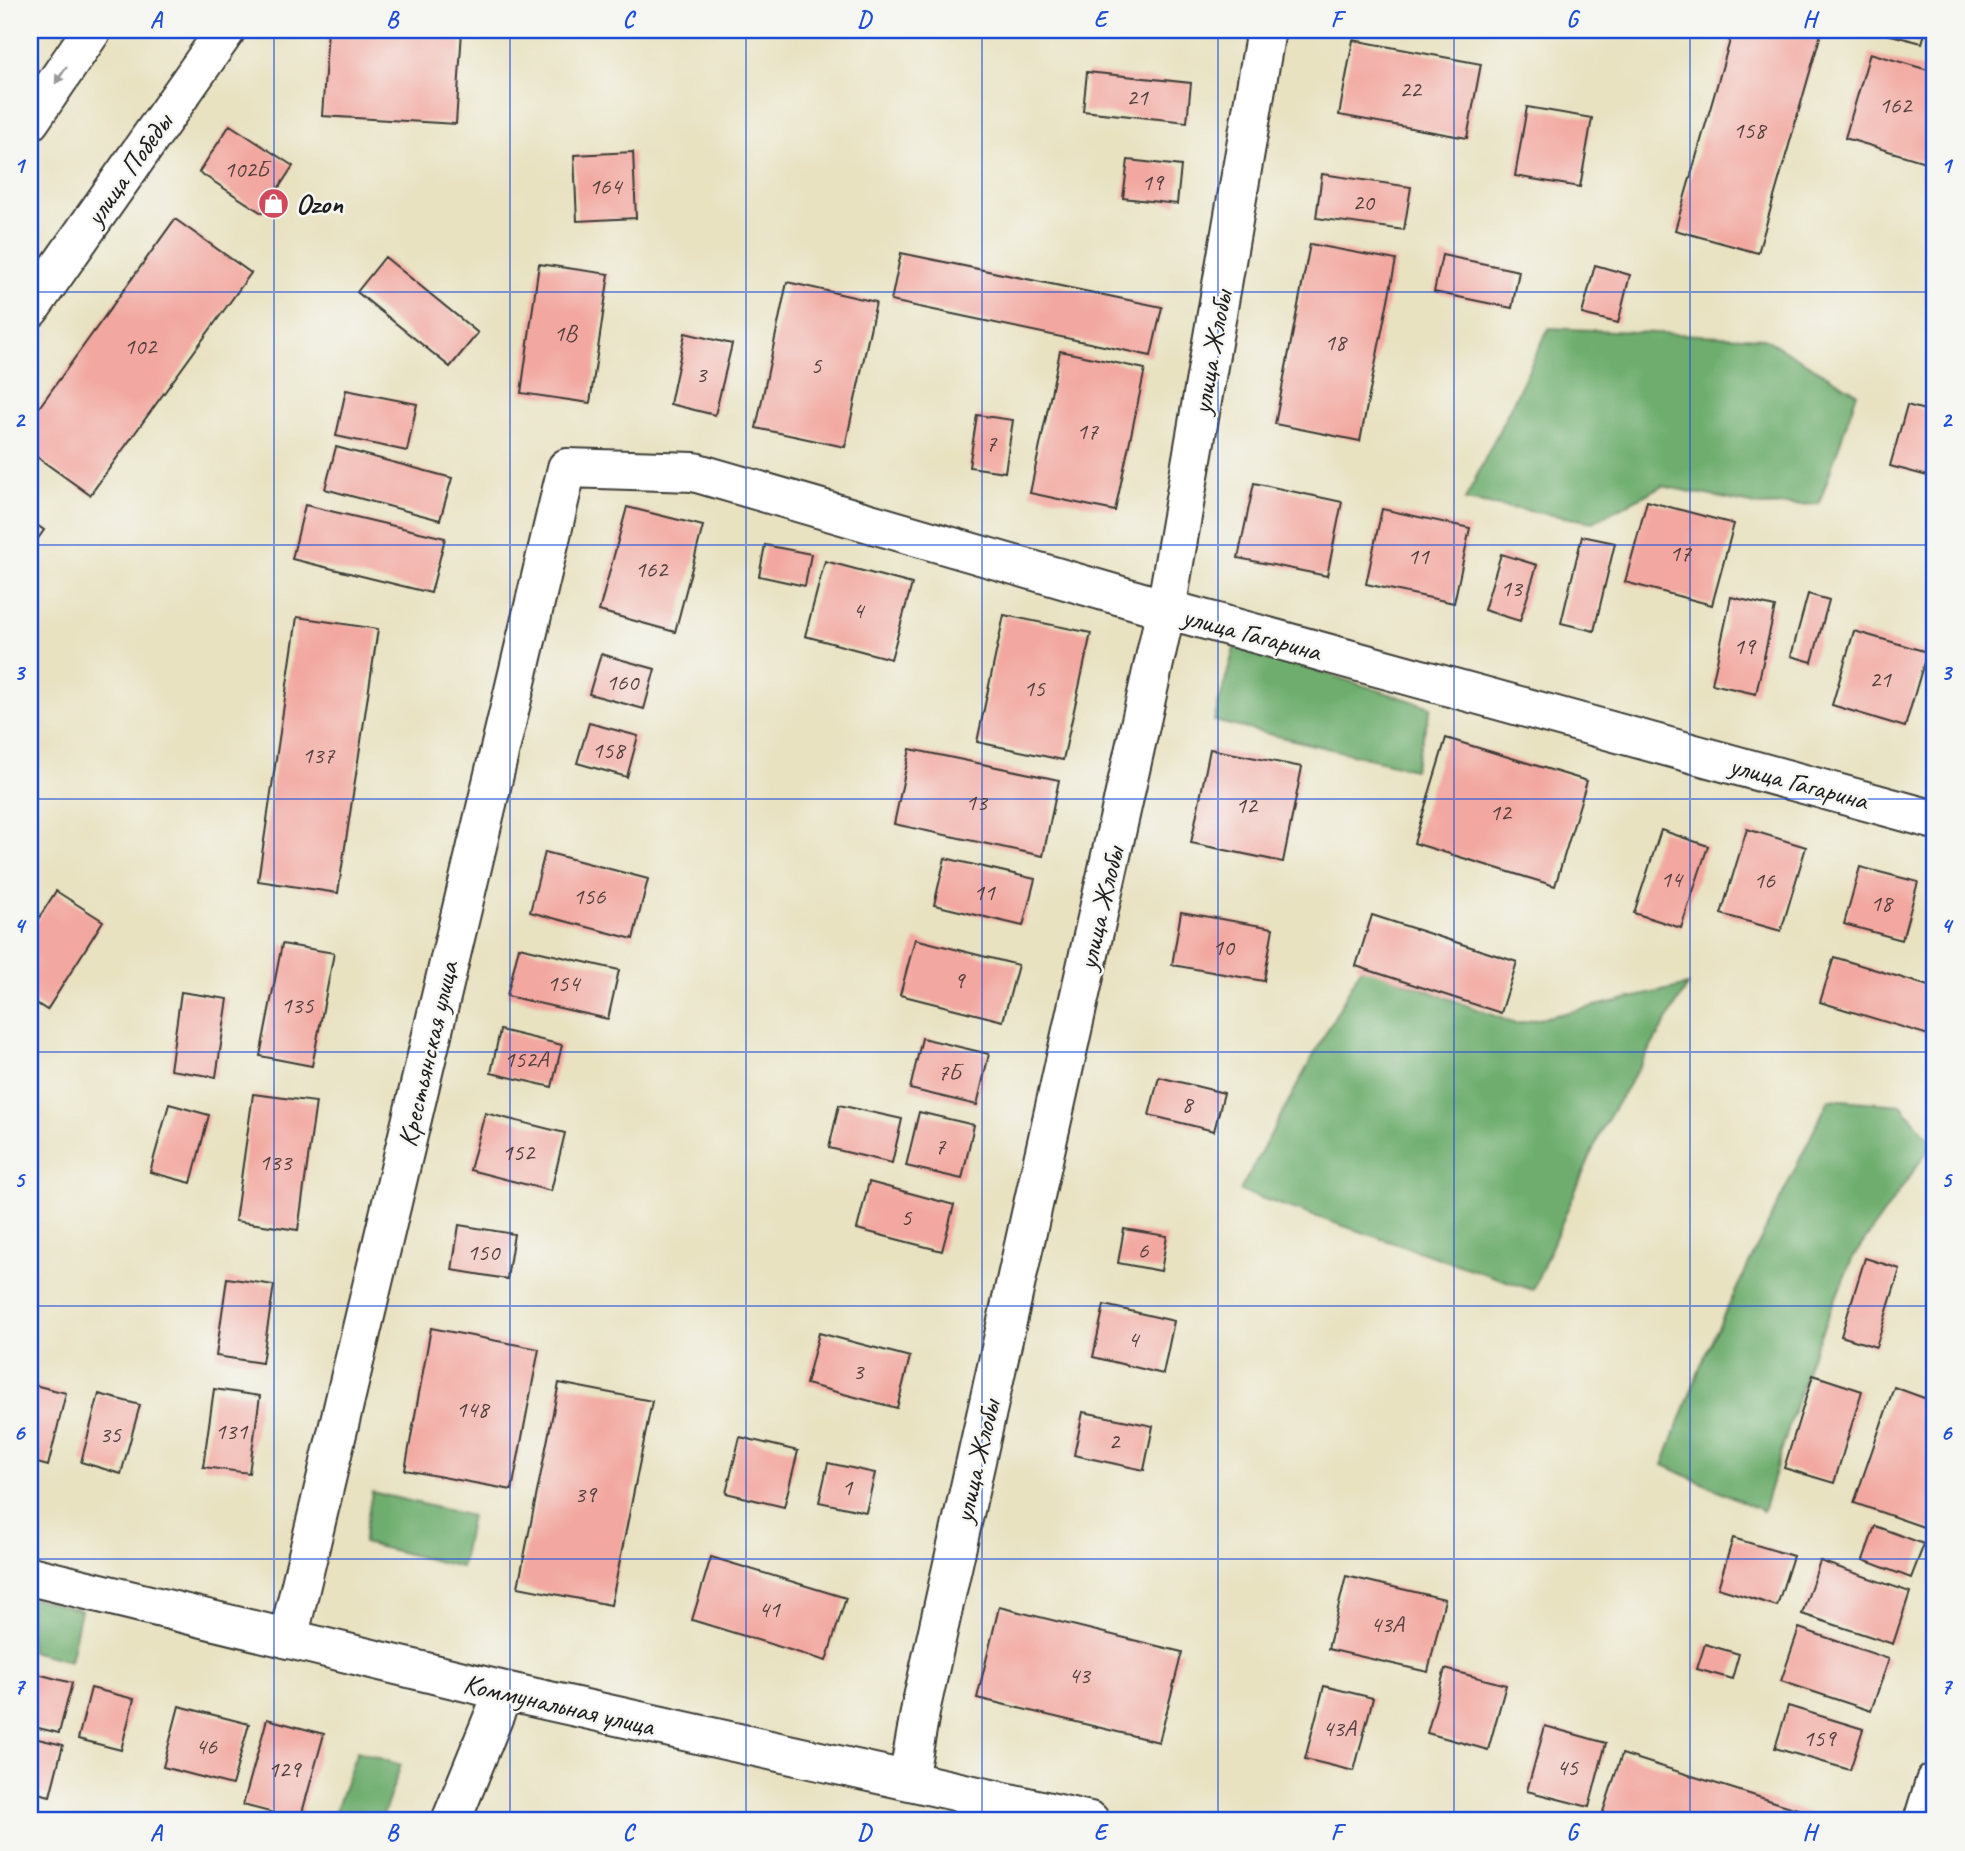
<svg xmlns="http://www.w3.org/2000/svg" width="1965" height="1851" viewBox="0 0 1965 1851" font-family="Caveat,sans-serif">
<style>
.forest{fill:#6ead6e;stroke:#456445;stroke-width:2}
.building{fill:#f2a8a0}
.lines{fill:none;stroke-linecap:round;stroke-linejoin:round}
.minor-casing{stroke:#3b3a35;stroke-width:42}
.minor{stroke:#fff;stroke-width:38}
.oneway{fill:#999}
.grid{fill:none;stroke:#1d4ed8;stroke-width:2;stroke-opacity:0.55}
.labels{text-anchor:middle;stroke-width:5;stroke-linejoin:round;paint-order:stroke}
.number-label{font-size:24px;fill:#523f3d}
.street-label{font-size:28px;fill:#1c1c1c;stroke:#f6f6f2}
.poi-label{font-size:28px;font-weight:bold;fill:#1c1c1c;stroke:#f6f6f2;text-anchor:start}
.neatline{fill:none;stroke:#1d4ed8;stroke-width:2.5}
.grid-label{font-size:23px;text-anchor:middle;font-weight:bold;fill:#1d4ed8}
</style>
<rect width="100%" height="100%" fill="#f6f6f2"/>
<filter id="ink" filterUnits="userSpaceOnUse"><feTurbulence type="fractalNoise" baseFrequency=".0143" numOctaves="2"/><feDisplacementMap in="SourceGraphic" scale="14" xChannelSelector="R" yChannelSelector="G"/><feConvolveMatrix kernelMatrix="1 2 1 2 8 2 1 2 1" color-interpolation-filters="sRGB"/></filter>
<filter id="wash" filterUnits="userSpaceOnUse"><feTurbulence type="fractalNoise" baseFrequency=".00686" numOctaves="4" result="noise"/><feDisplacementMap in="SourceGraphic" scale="28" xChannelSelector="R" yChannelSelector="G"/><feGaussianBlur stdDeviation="1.57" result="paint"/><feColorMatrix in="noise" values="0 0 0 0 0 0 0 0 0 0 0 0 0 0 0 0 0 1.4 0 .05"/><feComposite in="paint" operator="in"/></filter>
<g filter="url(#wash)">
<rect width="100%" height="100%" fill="#e8e2c1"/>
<path class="forest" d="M1549,328L1764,338L1857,393L1819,504L1761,506L1662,486L1593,522L1465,500Z
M1235,645L1431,707L1414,769L1214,721Z
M1362,966L1516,1024L1688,985L1602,1129L1533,1290L1240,1191Z
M1829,1099L1901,1105L1933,1143L1852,1259L1809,1362L1763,1511L1663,1465L1707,1350Z
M372,1492L471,1516L461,1567L363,1543Z
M30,1597L81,1610L70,1661L30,1651Z
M357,1751L401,1765L381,1821H332Z"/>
<g id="blocks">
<path class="building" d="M328,30H462L456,124L322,116Z
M1733,30H1822L1758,253L1675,230Z
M1871,30H1926L1922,43Z
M1353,40L1481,64L1467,138L1339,115Z
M1870,53L1935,72V165L1845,138Z
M1087,72L1191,83L1187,122L1083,111Z
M1527,107L1592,118L1580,187L1515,176Z
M230,125L293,166L262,213L199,172Z
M633,152L636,218L577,221L574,155Z
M1128,160L1181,166L1177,204L1123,198Z
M1322,174L1411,187L1404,230L1316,218Z
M175,219L251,273L90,495L30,452V420Z
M1310,244L1396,260L1360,441L1275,424Z
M901,253L1162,307L1151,356L891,301Z
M1442,255L1519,271L1512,308L1434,292Z
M385,257L478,333L450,367L357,292Z
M539,264L609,274L590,403L521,393Z
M1595,265L1630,275L1618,323L1582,314Z
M787,282L876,302L845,447L756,428Z
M685,333L732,344L715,415L670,404Z
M1060,351L1145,369L1115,511L1030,493Z
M346,390L417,404L407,451L336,436Z
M1907,405L1935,413V478L1890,466Z
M977,415L1013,420L1005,472L969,467Z
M336,447L452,478L440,520L325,489Z
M1254,483L1342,502L1327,576L1238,558Z
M1647,501L1734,524L1712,605L1625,582Z
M305,505L445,538L431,593L292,559Z
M627,507L703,526L675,632L599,611Z
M1382,509L1470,528L1454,603L1366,584Z
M30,520L44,530L30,550Z
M1582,536L1615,543L1594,631L1561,623Z
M765,545L811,554L805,586L759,576Z
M1501,554L1537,565L1520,621L1484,610Z
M825,561L912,584L891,659L805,636Z
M1808,594L1829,600L1812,662L1791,656Z
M1731,597L1775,607L1756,694L1712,684Z
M1004,615L1091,633L1063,760L977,742Z
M297,617L378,629L338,893L258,881Z
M1854,631L1927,652L1905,727L1832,705Z
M601,654L655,669L644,709L589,694Z
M589,723L638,736L627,777L577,763Z
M1446,738L1587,781L1555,886L1414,843Z
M910,749L1059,780L1043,856L894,824Z
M1210,749L1302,767L1283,862L1191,843Z
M1747,829L1806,847L1781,931L1721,914Z
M1661,830L1708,846L1681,928L1634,913Z
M545,852L648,879L633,939L530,912Z
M945,858L1035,879L1023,926L934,905Z
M1860,867L1918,882L1902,940L1844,924Z
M56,891L103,921L47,1010L30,999V932Z
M1181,912L1273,928L1264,981L1172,965Z
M1372,915L1517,962L1501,1013L1356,966Z
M915,939L1018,965L1003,1021L900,995Z
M282,944L334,953L312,1066L260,1056Z
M519,947L619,970L608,1019L507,996Z
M1834,957L1935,988V1037L1820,1002Z
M181,992L228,999L216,1077L170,1070Z
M500,1030L562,1045L552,1087L491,1073Z
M922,1038L989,1054L977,1105L910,1089Z
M1159,1077L1224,1093L1214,1131L1149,1115Z
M253,1094L316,1102L298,1230L235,1221Z
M169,1104L209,1115L191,1183L150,1172Z
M839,1105L902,1119L892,1163L829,1148Z
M919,1112L974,1125L962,1179L906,1166Z
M485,1113L565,1133L551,1191L470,1170Z
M869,1182L954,1205L942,1251L857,1229Z
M459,1225L514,1234L507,1279L452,1270Z
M1124,1229L1167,1236L1161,1271L1118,1263Z
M1865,1258L1900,1269L1876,1347L1841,1336Z
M227,1278L274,1285L262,1363L216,1356Z
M1104,1305L1174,1321L1163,1374L1093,1357Z
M431,1328L539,1349L512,1490L405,1470Z
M819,1333L910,1357L897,1408L806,1384Z
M1935,1359V1377L1930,1375Z
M1813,1375L1862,1391L1834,1483L1784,1468Z
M559,1383L652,1401L611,1605L518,1587Z
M30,1384L66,1393L48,1466L30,1461Z
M1894,1387L1935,1402V1531L1854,1503Z
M214,1389L260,1396L249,1473L203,1467Z
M99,1394L140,1405L121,1474L81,1462Z
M1083,1412L1153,1426L1144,1470L1074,1455Z
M740,1437L798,1451L784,1507L726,1493Z
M828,1463L875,1473L866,1512L819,1502Z
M1875,1526L1924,1544L1911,1578L1863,1560Z
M1733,1538L1793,1556L1777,1606L1718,1588Z
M711,1557L846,1598L826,1661L692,1620Z
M1820,1561L1910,1592L1893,1644L1802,1614Z
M1346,1576L1445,1599L1428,1672L1328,1649Z
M999,1607L1182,1652L1159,1742L977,1698Z
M1799,1628L1889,1659L1871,1711L1781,1681Z
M1705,1644L1739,1654L1732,1679L1697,1669Z
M1445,1669L1506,1685L1488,1750L1427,1733Z
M30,1672L72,1683L59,1733L30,1726Z
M1324,1686L1373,1698L1354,1771L1305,1759Z
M91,1688L134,1699L121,1750L78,1739Z
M179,1706L249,1724L232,1785L163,1767Z
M1788,1706L1863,1729L1850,1770L1775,1748Z
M267,1719L324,1734L300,1820L243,1805Z
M1545,1726L1606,1743L1589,1807L1527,1791Z
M30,1737L63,1745L50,1796L30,1791Z
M1622,1754L1810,1813L1807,1821H1600Z"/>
</g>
</g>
<g filter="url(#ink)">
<use href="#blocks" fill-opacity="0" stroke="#3b3a35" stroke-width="2"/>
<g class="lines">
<defs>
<path id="minor" d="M30,121L92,30
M30,309L226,30
M30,1576L504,1691L1090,1821
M288,1639L567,468L694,472L1166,609L1935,820
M908,1780L921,1707L1166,609L1266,30
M451,1821L504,1691
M1923,1821L1935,1782"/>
</defs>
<use href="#minor" class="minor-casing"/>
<use href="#minor" class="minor"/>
</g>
<defs><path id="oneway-solid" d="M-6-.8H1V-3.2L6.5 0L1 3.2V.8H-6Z" transform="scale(1.75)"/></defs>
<use class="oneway" href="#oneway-solid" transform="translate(61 75) rotate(124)"/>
</g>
<path class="grid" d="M274,30V1821M510,30V1821M746,30V1821M982,30V1821M1218,30V1821M1454,30V1821M1690,30V1821M30,292H1935M30,545H1935M30,799H1935M30,1052H1935M30,1306H1935M30,1559H1935"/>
<defs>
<symbol id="shop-disc" viewBox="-11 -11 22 22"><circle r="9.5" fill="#d1495b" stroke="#f6f6f2"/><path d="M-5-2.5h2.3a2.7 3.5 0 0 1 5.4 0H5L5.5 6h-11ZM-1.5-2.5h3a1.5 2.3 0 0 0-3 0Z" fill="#fff"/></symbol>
</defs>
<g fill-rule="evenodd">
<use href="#shop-disc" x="256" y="186" width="35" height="35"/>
</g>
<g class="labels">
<g class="number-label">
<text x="1410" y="97">22</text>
<text x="1137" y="105">21</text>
<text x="1895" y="113">162</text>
<text x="1749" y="138">158</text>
<text x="246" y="177">102Б</text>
<text x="1152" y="190">19</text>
<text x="605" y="194">164</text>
<text x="1363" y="210">20</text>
<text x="565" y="341">1В</text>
<text x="1335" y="350">18</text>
<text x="140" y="354">102</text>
<text x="816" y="373">5</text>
<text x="701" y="382">3</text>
<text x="1087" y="439">17</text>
<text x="991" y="451">7</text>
<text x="1680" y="561">17</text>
<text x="1418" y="564">11</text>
<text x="651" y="577">162</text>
<text x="1511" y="596">13</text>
<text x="858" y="618">4</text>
<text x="1744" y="654">19</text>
<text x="1880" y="687">21</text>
<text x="622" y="690">160</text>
<text x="1034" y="696">15</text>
<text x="608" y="758">158</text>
<text x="318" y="763">137</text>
<text x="976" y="810">13</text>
<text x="1246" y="813">12</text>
<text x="1500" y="820">12</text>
<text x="1671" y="887">14</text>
<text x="1764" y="888">16</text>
<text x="984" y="900">11</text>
<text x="589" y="904">156</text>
<text x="1881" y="911">18</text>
<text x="1223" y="955">10</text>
<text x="959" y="988">9</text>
<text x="563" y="991">154</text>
<text x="297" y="1013">135</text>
<text x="526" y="1067">152А</text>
<text x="949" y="1080">7Б</text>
<text x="1187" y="1112">8</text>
<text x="940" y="1154">7</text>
<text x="518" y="1160">152</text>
<text x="275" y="1170">133</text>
<text x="906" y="1225">5</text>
<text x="1143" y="1258">6</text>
<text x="483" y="1260">150</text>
<text x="1133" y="1347">4</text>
<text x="858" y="1379">3</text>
<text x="472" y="1417">148</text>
<text x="231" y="1439">131</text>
<text x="110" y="1442">35</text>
<text x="1114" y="1449">2</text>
<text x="847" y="1495">1</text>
<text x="585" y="1502">39</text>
<text x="769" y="1617">41</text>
<text x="1387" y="1632">43А</text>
<text x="1079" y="1683">43</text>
<text x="1339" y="1736">43А</text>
<text x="1819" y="1746">159</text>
<text x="206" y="1754">46</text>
<text x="1567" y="1775">45</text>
<text x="284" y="1777">129</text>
</g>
<g class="street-label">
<text transform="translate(128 169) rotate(-55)" y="10">улица Победы</text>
<text transform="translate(1211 352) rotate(-80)" y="10">улица Жлобы</text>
<text transform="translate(1252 633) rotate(15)" y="10">улица Гагарина</text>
<text transform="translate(1799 782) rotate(15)" y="10">улица Гагарина</text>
<text transform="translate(1100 908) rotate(-77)" y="10">улица Жлобы</text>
<text transform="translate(427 1054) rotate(-77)" y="10">Крестьянская улица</text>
<text transform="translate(976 1461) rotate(-77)" y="10">улица Жлобы</text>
<text transform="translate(559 1704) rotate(13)" y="10">Коммунальная улица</text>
</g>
<g class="poi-label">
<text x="296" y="213">Ozon</text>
</g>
</g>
<rect width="1965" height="1851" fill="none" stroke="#f6f6f2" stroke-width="77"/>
<rect x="38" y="38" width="1888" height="1774" class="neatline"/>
<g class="grid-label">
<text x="156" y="27">A</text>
<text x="392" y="27">B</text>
<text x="628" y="27">C</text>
<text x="864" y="27">D</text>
<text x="1100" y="27">E</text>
<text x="1336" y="27">F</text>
<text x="1572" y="27">G</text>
<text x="1809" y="27">H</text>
<text x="19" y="173">1</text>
<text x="1946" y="173">1</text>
<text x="19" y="427">2</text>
<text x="1946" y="427">2</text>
<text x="19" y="680">3</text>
<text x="1946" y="680">3</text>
<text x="19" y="933">4</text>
<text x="1946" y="933">4</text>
<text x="19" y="1187">5</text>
<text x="1946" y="1187">5</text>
<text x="19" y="1440">6</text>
<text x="1946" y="1440">6</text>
<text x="19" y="1694">7</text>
<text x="1946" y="1694">7</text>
<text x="156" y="1840">A</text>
<text x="392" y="1840">B</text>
<text x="628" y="1840">C</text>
<text x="864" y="1840">D</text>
<text x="1100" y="1840">E</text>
<text x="1336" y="1840">F</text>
<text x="1572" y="1840">G</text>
<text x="1809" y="1840">H</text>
</g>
</svg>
